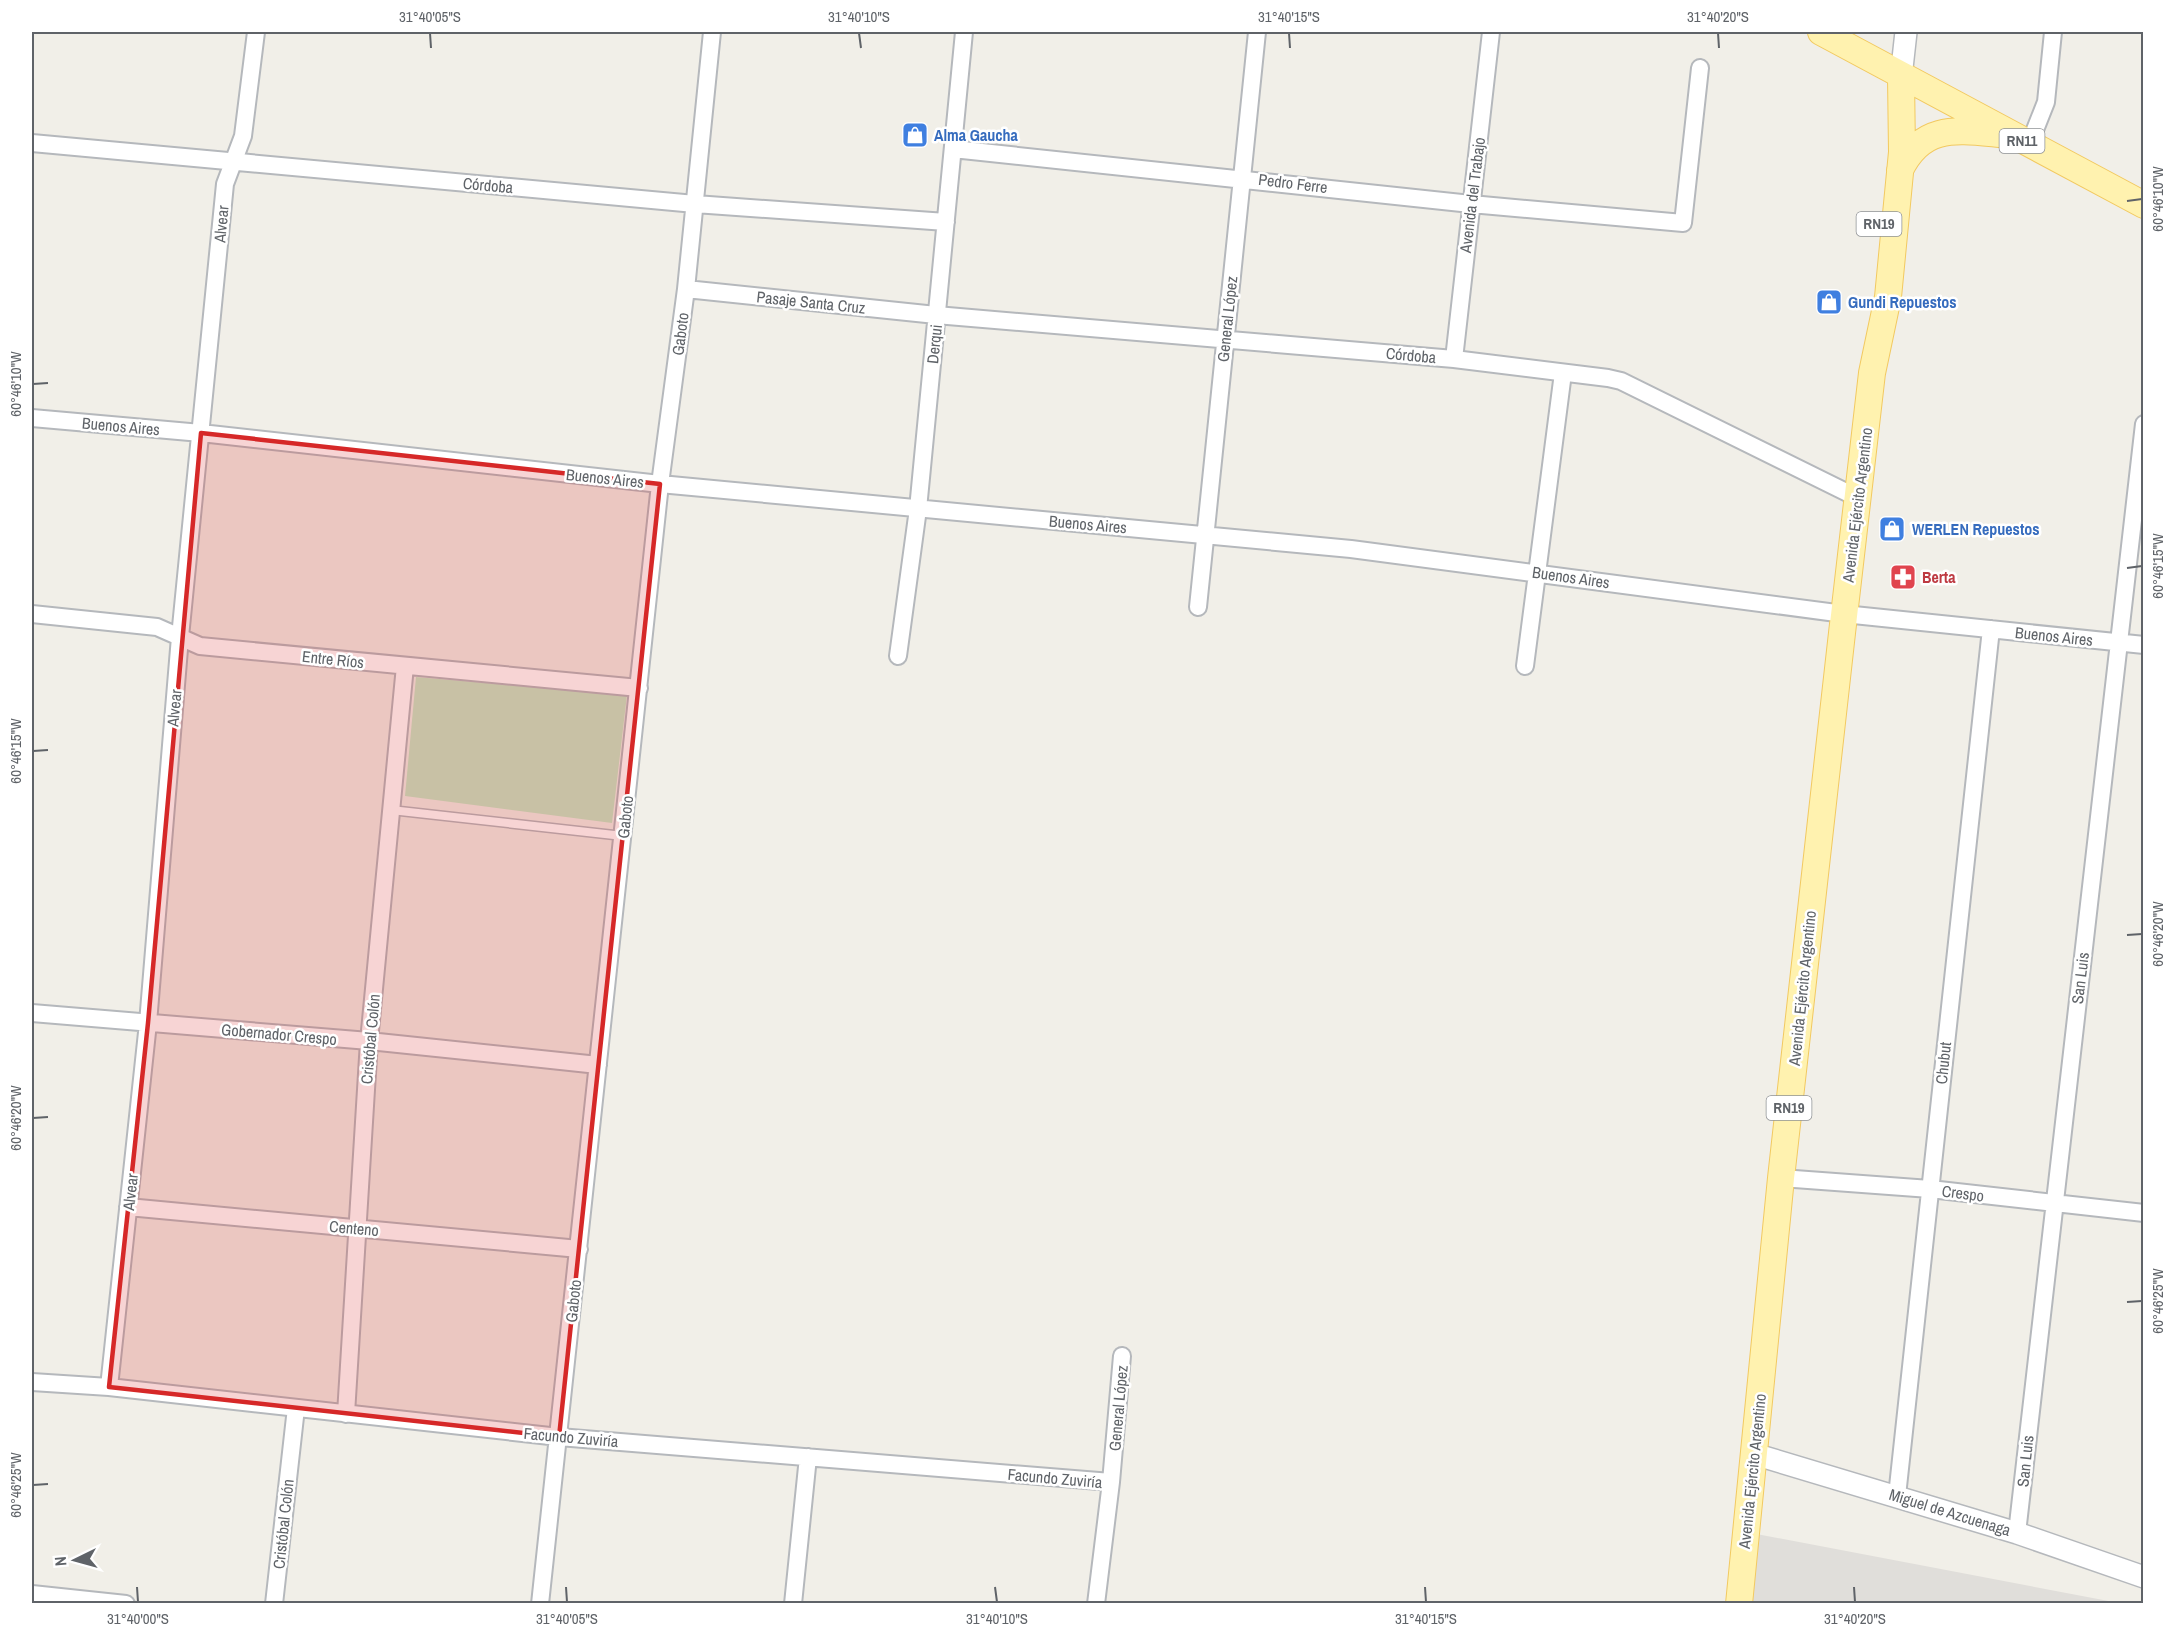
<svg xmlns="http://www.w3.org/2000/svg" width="2175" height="1635" viewBox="0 0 2175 1635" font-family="'Archivo Narrow',sans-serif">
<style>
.industrial{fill:#e0deda}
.green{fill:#c5e8c5}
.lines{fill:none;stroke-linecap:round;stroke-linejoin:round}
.service-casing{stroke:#b5b8bc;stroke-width:11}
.minor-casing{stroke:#b5b8bc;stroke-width:20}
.tertiary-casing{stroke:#b5b8bc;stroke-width:24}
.primary-casing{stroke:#f2c960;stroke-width:28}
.service{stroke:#fff;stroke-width:8}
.minor{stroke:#fff;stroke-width:16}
.tertiary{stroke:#fff;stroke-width:21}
.primary{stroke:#fff2af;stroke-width:26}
.marked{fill:#d62828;fill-opacity:0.2;stroke:#d62828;stroke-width:4.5;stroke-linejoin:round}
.ticks{fill:none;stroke:#5f6368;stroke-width:2}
.labels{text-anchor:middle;stroke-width:5;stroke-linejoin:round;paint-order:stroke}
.shield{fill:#fff;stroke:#8f9295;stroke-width:1.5}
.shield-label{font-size:15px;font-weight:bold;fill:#5f6368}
.shop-label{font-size:16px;font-weight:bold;fill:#366cbe;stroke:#fff;text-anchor:start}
.street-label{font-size:16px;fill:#5f6368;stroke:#fff}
.health-label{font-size:16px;font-weight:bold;fill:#be3a42;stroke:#fff;text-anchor:start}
.neatline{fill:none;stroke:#5f6368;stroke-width:2}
.ticks-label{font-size:15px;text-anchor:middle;fill:#5f6368}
</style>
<rect width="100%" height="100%" fill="#f1efe8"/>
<path class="industrial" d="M1746,1532L2119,1603L1739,1604Z"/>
<path class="green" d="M416,677L627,695L612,823L405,796Z"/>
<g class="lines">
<defs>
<path id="service" d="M391,810L623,836"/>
<path id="minor" d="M32,143L695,204L946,222
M2029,145L2046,102L2053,32
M953,149L1471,204L1683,223L1700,68
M686,289L936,315L1454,359L1608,378L1621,381L1858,498
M1454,359L1491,32
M32,418L201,433L660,484L1351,549L1844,614L2144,645
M1198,607L1257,32
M32,614L157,627L200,646L639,688
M898,656L918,509L964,32
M1525,666L1563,373
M32,1013L369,1041L598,1065
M1781,1178L1930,1189L2144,1213
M128,1207L579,1249
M32,1382L109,1387L559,1437L1111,1482
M109,1387L148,1023L180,637L225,184L243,136L256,32
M346,1414L369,1041L405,666
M1897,1496L1991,629
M2017,1533L2144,424
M32,1594L126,1604
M274,1604L296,1408
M540,1604L660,484L686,289L712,32
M793,1604L808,1457
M1096,1604L1111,1482L1122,1356"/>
<path id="tertiary" d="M1901,77L1906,32
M1754,1454L2017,1533L2144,1577"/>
<path id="primary" d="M1821,32L2144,205
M1900,170C1922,124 1956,130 2000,134
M1739,1604L1781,1178L1842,633L1872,373L1888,297L1902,152L1901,77"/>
</defs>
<use href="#service" class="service-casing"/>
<use href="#minor" class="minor-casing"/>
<use href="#tertiary" class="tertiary-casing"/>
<use href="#primary" class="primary-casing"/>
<use href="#service" class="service"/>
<use href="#minor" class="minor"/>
<use href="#tertiary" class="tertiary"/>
<use href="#primary" class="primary"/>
</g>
<path class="marked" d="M201,433L660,484L559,1437L109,1387L148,1023Z"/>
<path class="ticks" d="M430,33L431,48M859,33L861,48M1289,33L1290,48M1718,33L1719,48M2127,201L2142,199M33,384L48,383M2127,568L2142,566M33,751L48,750M2127,935L2142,934M33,1118L48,1117M2127,1302L2142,1301M33,1485L48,1484M137,1587L138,1602M566,1587L567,1602M995,1587L997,1602M1425,1587L1426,1602M1854,1587L1855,1602"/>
<defs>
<symbol id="shop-square" viewBox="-11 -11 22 22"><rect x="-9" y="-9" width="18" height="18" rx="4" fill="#3f7fe0" stroke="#fff"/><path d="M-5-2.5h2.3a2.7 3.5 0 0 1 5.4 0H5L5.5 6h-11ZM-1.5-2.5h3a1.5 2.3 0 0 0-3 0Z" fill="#fff"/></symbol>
<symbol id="pharmacy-square" viewBox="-11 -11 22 22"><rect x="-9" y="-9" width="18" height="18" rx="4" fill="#e0444e" stroke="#fff"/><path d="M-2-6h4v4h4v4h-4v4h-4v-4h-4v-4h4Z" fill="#fff"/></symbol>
</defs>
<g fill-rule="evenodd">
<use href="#shop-square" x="900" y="120" width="30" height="30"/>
<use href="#shop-square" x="1814" y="287" width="30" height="30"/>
<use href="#shop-square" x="1877" y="514" width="30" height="30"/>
<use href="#pharmacy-square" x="1888" y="562" width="30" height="30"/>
</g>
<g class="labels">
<g class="shield">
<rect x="1999.5" y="129" width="45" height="24" rx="4.5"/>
<rect x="1856.5" y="212" width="45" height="24" rx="4.5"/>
<rect x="1766.5" y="1096" width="45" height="24" rx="4.5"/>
</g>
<g class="shield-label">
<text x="2022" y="146">RN11</text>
<text x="1879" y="229">RN19</text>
<text x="1789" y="1113">RN19</text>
</g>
<g class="shop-label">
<text x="934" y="141">Alma Gaucha</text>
<text x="1848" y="308">Gundi Repuestos</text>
<text x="1912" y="535">WERLEN Repuestos</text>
</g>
<g class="street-label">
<text transform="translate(1293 183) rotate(7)" y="6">Pedro Ferre</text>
<text transform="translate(488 185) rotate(5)" y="6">Córdoba</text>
<text transform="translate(1472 195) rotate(-83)" y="6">Avenida del Trabajo</text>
<text transform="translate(221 224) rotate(-85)" y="6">Alvear</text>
<text transform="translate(811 302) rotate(6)" y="6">Pasaje Santa Cruz</text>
<text transform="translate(1227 319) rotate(-84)" y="6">General López</text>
<text transform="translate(680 334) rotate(-83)" y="6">Gaboto</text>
<text transform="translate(934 344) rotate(-84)" y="6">Derqui</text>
<text transform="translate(1411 355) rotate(5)" y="6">Córdoba</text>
<text transform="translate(121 426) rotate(5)" y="6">Buenos Aires</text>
<text transform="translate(605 478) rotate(6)" y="6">Buenos Aires</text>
<text transform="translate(1857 505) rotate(-83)" y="6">Avenida Ejército Argentino</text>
<text transform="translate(1088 524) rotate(5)" y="6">Buenos Aires</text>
<text transform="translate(1571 577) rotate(8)" y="6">Buenos Aires</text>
<text transform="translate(2054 636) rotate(6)" y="6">Buenos Aires</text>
<text transform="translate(333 659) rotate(6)" y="6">Entre Ríos</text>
<text transform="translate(174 708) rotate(-85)" y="6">Alvear</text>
<text transform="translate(625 817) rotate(-84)" y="6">Gaboto</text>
<text transform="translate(2080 978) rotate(-83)" y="6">San Luis</text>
<text transform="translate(1802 988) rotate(-84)" y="6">Avenida Ejército Argentino</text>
<text transform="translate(279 1034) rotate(5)" y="6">Gobernador Crespo</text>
<text transform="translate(370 1039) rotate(-85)" y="6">Cristóbal Colón</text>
<text transform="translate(1943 1063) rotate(-84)" y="6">Chubut</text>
<text transform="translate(130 1192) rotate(-84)" y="6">Alvear</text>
<text transform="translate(1963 1193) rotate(7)" y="6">Crespo</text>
<text transform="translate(354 1228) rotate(5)" y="6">Centeno</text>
<text transform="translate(573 1301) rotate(-84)" y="6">Gaboto</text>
<text transform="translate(1118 1408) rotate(-85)" y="6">General López</text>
<text transform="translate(571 1437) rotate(5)" y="6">Facundo Zuviría</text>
<text transform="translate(2025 1461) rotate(-84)" y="6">San Luis</text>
<text transform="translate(1752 1471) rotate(-84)" y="6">Avenida Ejército Argentino</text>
<text transform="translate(1055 1478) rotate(5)" y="6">Facundo Zuviría</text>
<text transform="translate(1950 1512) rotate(17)" y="6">Miguel de Azcuenaga</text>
<text transform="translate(283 1524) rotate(-84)" y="6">Cristóbal Colón</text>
</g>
<g class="health-label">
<text x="1922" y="583">Berta</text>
</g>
</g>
<rect width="2175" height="1635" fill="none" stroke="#ffffff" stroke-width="66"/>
<g transform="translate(75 1560) rotate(265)" stroke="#ffffff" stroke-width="4.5" paint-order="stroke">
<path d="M0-4.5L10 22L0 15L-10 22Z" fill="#5f6368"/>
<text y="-9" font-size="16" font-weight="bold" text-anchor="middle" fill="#5f6368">N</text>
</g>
<rect x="33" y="33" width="2109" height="1569" class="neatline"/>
<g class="ticks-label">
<text x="430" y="22">31°40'05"S</text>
<text x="859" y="22">31°40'10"S</text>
<text x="1289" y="22">31°40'15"S</text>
<text x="1718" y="22">31°40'20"S</text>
<text transform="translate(2158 199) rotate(-90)" y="5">60°46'10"W</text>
<text transform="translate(16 384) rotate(-90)" y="5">60°46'10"W</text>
<text transform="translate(2158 566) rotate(-90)" y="5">60°46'15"W</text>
<text transform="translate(16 751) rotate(-90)" y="5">60°46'15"W</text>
<text transform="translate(2158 934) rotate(-90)" y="5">60°46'20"W</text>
<text transform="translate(16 1118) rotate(-90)" y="5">60°46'20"W</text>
<text transform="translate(2158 1301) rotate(-90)" y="5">60°46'25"W</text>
<text transform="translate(16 1485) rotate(-90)" y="5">60°46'25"W</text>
<text x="138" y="1624">31°40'00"S</text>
<text x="567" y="1624">31°40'05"S</text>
<text x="997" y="1624">31°40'10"S</text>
<text x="1426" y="1624">31°40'15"S</text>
<text x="1855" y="1624">31°40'20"S</text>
</g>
</svg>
